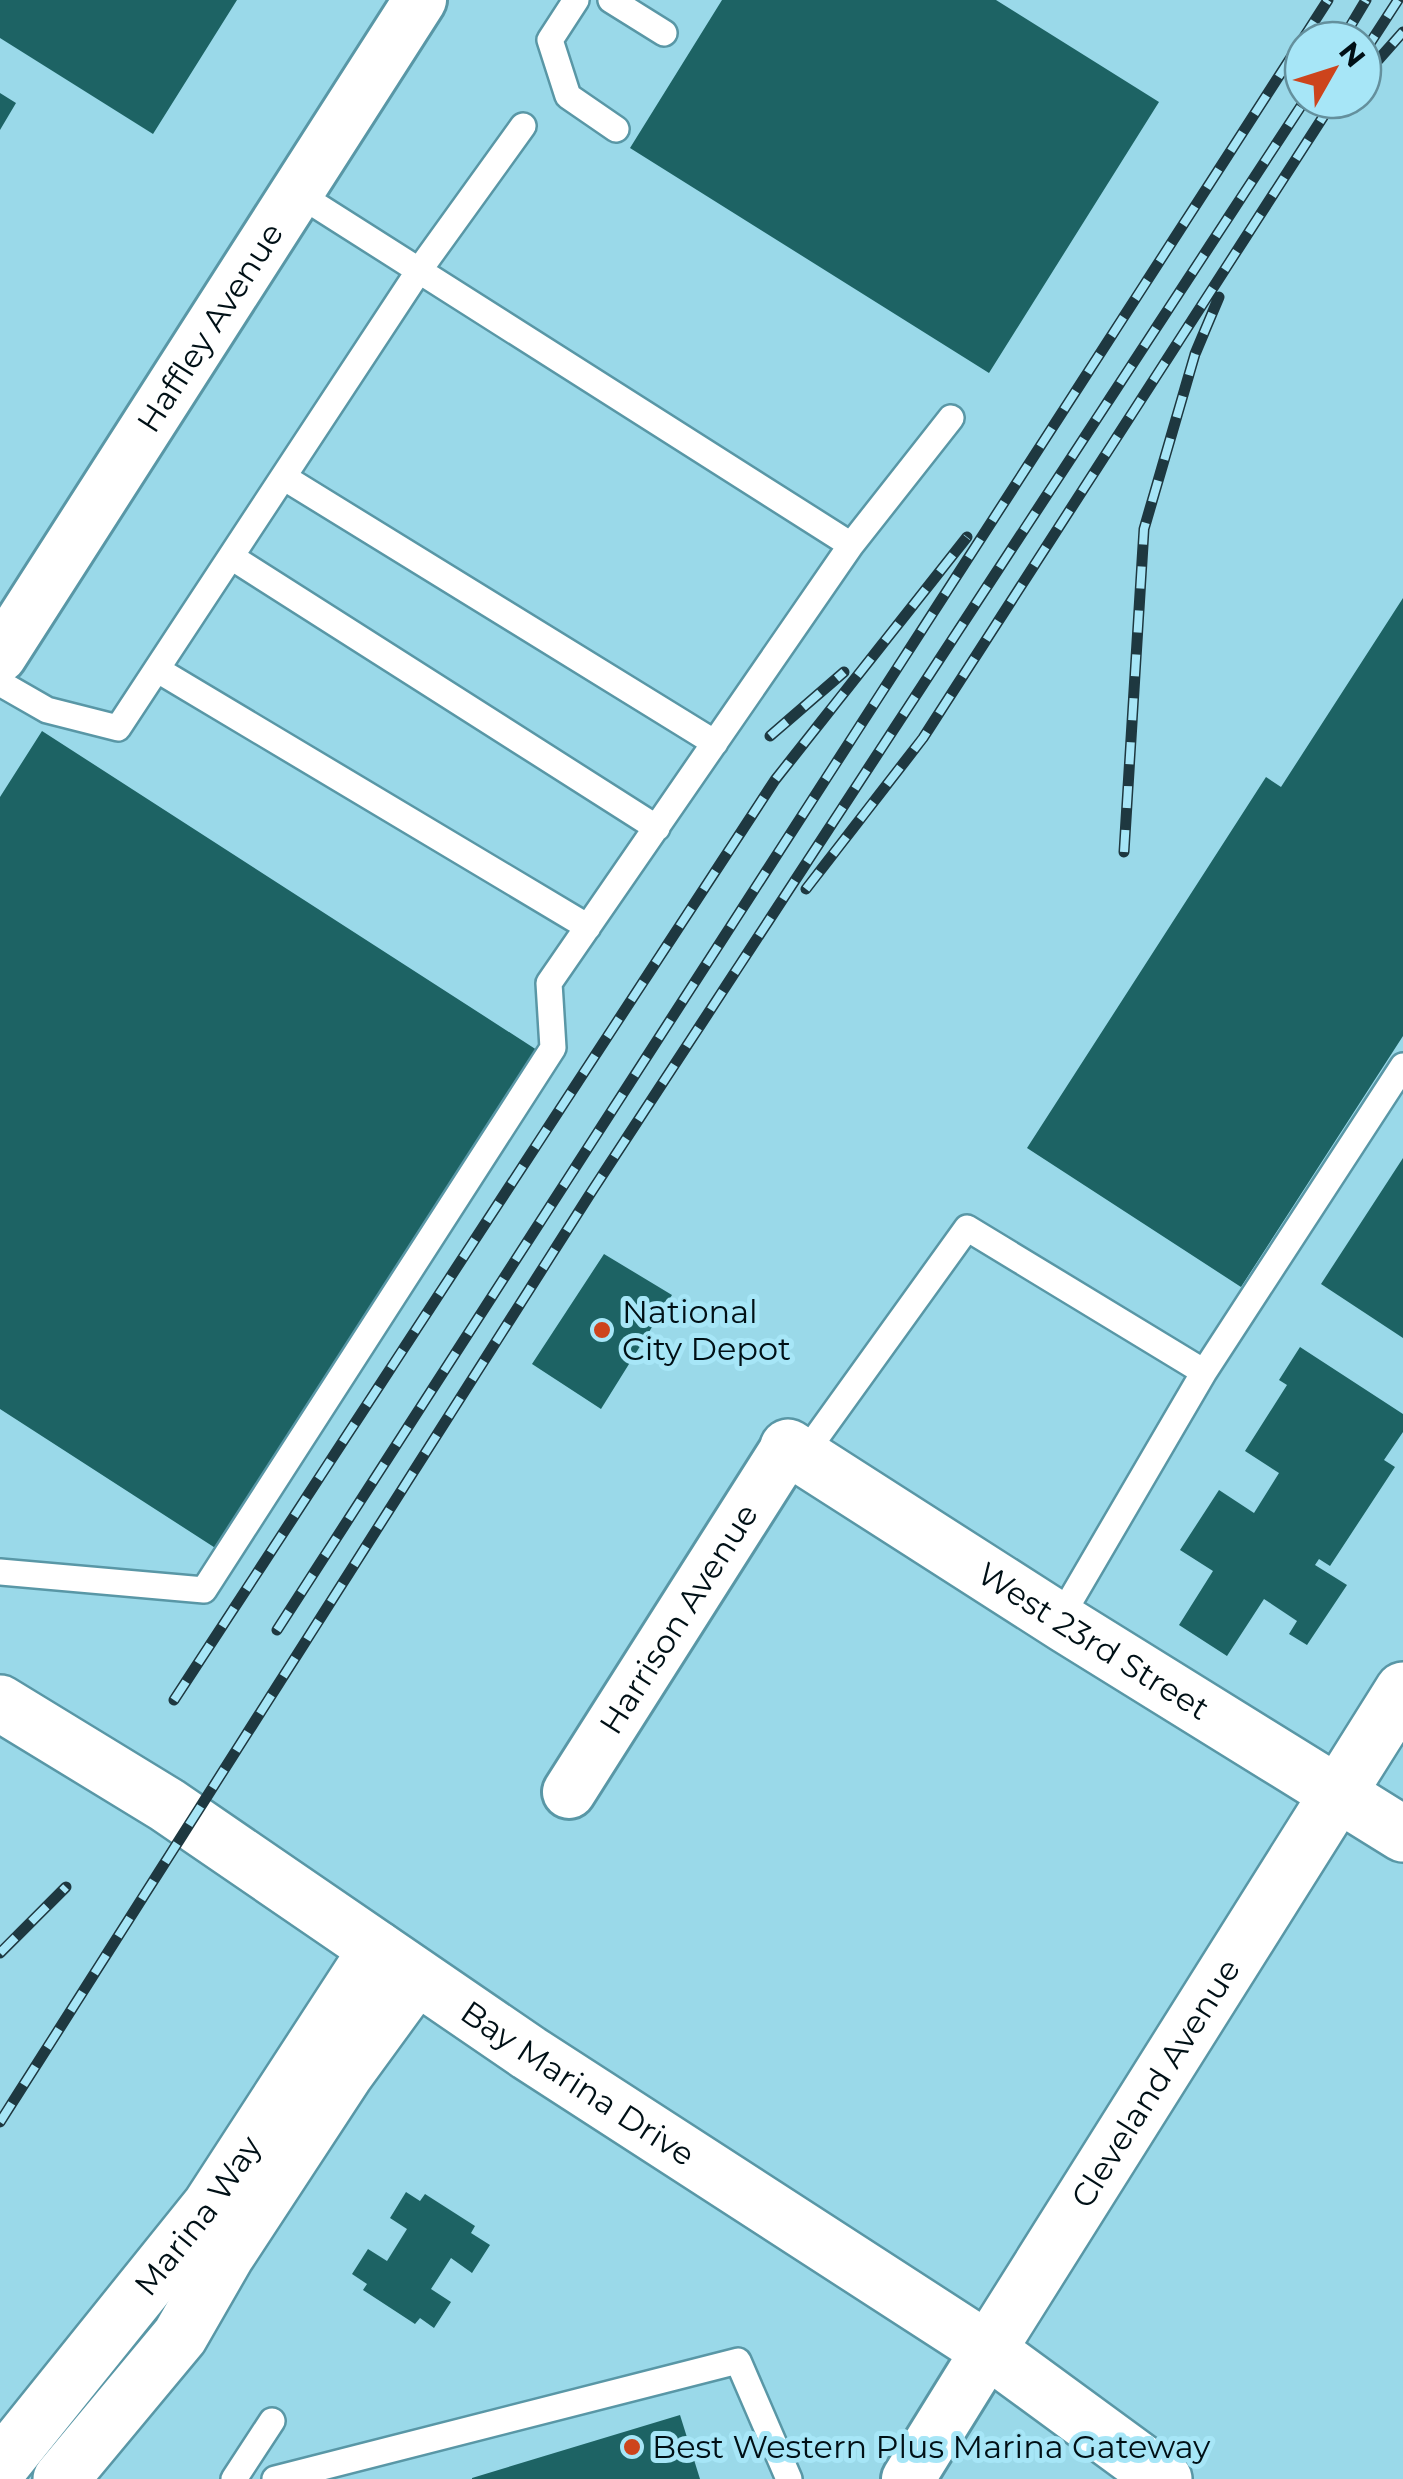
<svg xmlns="http://www.w3.org/2000/svg" width="1403" height="2479" viewBox="0 0 1403 2479" font-family="Montserrat,sans-serif">
<style>
.building{fill:#1d6364}
.lines{fill:none;stroke-linecap:round;stroke-linejoin:round}
.lane-casing{stroke:#5997a6;stroke-width:30}
.street-casing{stroke:#5997a6;stroke-width:58}
.secondary-casing{stroke:#5997a6;stroke-width:60}
.lane{stroke:#fff;stroke-width:25}
.street{stroke:#fff;stroke-width:52}
.secondary{stroke:#fff;stroke-width:55}
.rail-casing{stroke:#1e3840;stroke-width:11}
.rail{stroke:#a7e6f7;stroke-width:8;stroke-dasharray:22;stroke-linecap:butt}
.poi-dot{fill:#cd441c;stroke:#a7e6f7;stroke-width:4}
.labels{text-anchor:middle;stroke-width:10;stroke-linejoin:round;paint-order:stroke}
.street-label{font-size:32px;fill:#001016;stroke:#a7e6f7}
.poi-label{font-size:32px;fill:#001016;stroke:#a7e6f7;text-anchor:start}
</style>
<rect width="100%" height="100%" fill="#9ad9e9"/>
<path class="building" d="M0,0H237L153,134L0,38Z
M722,0H996L1159,102L989,373L630,148Z
M0,93L16,103L0,130Z
M1403,598V1036L1241,1287L1027,1148L1266,777L1281,787Z
M42,731L540,1052L220,1551L0,1409V797Z
M1403,1158V1338L1321,1284Z
M604,1254L672,1295L601,1409L532,1364Z
M1300,1347L1403,1414V1432L1384,1460L1395,1467L1330,1566L1319,1559L1315,1565L1347,1585L1307,1645L1289,1634L1297,1621L1264,1599L1227,1656L1179,1625L1213,1571L1180,1550L1219,1490L1254,1513L1279,1473L1245,1451L1287,1385L1279,1380Z
M406,2192L420,2201L425,2194L475,2226L471,2233L490,2245L472,2273L451,2258L431,2289L451,2302L434,2328L420,2318L415,2324L363,2290L367,2284L352,2274L368,2249L387,2261L407,2229L390,2218Z
M680,2415L700,2479H472V2478Z"/>
<g class="lines">
<defs>
<path id="lane" d="M576,0L550,40L568,96L616,129
M611,0L664,33
M297,193L851,545
M285,478L715,743
M233,558L657,828
M158,670L588,927
M0,683L47,710L118,728L420,269L523,126
M1204,1372L1403,1066
M803,1456L967,1228L1204,1372L1059,1620
M0,1572L204,1590L553,1048L549,983L851,545L951,418
M234,2479L272,2421
M275,2479L738,2361L789,2479"/>
<g id="street">
<path id="s1" d="M0,656L420,0"/>
<path id="s2" d="M569,1792L788,1447"/>
<path d="M908,2479L988,2350"/>
</g>
<g id="secondary">
<path id="s3" d="M788,1447L1066,1625L1403,1834"/>
<path id="s4" d="M0,1703L167,1805L529,2053L988,2350L1164,2479"/>
<path id="s5" d="M988,2350L1403,1690"/>
<path id="s6" d="M0,2467L210,2206L377,1949"/>
<path d="M61,2479L180,2336L226,2256L346,2073L416,1977"/>
</g>
</defs>
<use href="#lane" class="lane-casing"/>
<use href="#street" class="street-casing"/>
<use href="#secondary" class="secondary-casing"/>
<use href="#lane" class="lane"/>
<use href="#street" class="street"/>
<use href="#secondary" class="secondary"/>
<defs>
<path id="rail" d="M1342,40L1366,0
M1363,54L1398,0
M1363,77L1403,32
M770,736L844,672
M1124,852L1144,529L1195,354L1219,297
M806,889L923,738L1334,100
M277,1630L1328,0
M174,1700L775,780L967,537
M0,1953L66,1887
M0,2122L590,1194L1305,100"/>
</defs>
<use href="#rail" class="rail-casing"/>
<use href="#rail" class="rail"/>
</g>
<g class="poi-dot">
<circle cx="602" cy="1330" r="10"/>
<circle cx="632" cy="2447" r="10"/>
</g>
<g class="labels">
<g class="street-label">
<text dy="11" stroke="none"><textPath href="#s1" startOffset="390">Haffley Avenue</textPath></text>
<text dy="11" stroke="none"><textPath href="#s2" startOffset="205">Harrison Avenue</textPath></text>
<text dy="11" stroke="none"><textPath href="#s3" startOffset="362">West 23rd Street</textPath></text>
<text dy="11" stroke="none"><textPath href="#s4" startOffset="692">Bay Marina Drive</textPath></text>
<text dy="11" stroke="none"><textPath href="#s5" startOffset="315">Cleveland Avenue</textPath></text>
<text dy="11" stroke="none"><textPath href="#s6" startOffset="320">Marina Way</textPath></text>
</g>
<g class="poi-label">
<text x="622" y="1323">National<tspan x="622" dy="37">City Depot</tspan></text>
<text x="652" y="2458">Best Western Plus Marina Gateway</text>
</g>
</g>
<g transform="translate(1333 70) rotate(51)"><circle r="48" fill="#a7e6f7" stroke="#64909d" stroke-width="2.5"/>
<path d="M0-8L18 38L0 25L-18 38Z" fill="#cd441c"/>
<text y="-15" font-size="28" font-weight="bold" text-anchor="middle" fill="#001016">N</text>
</g>
</svg>
